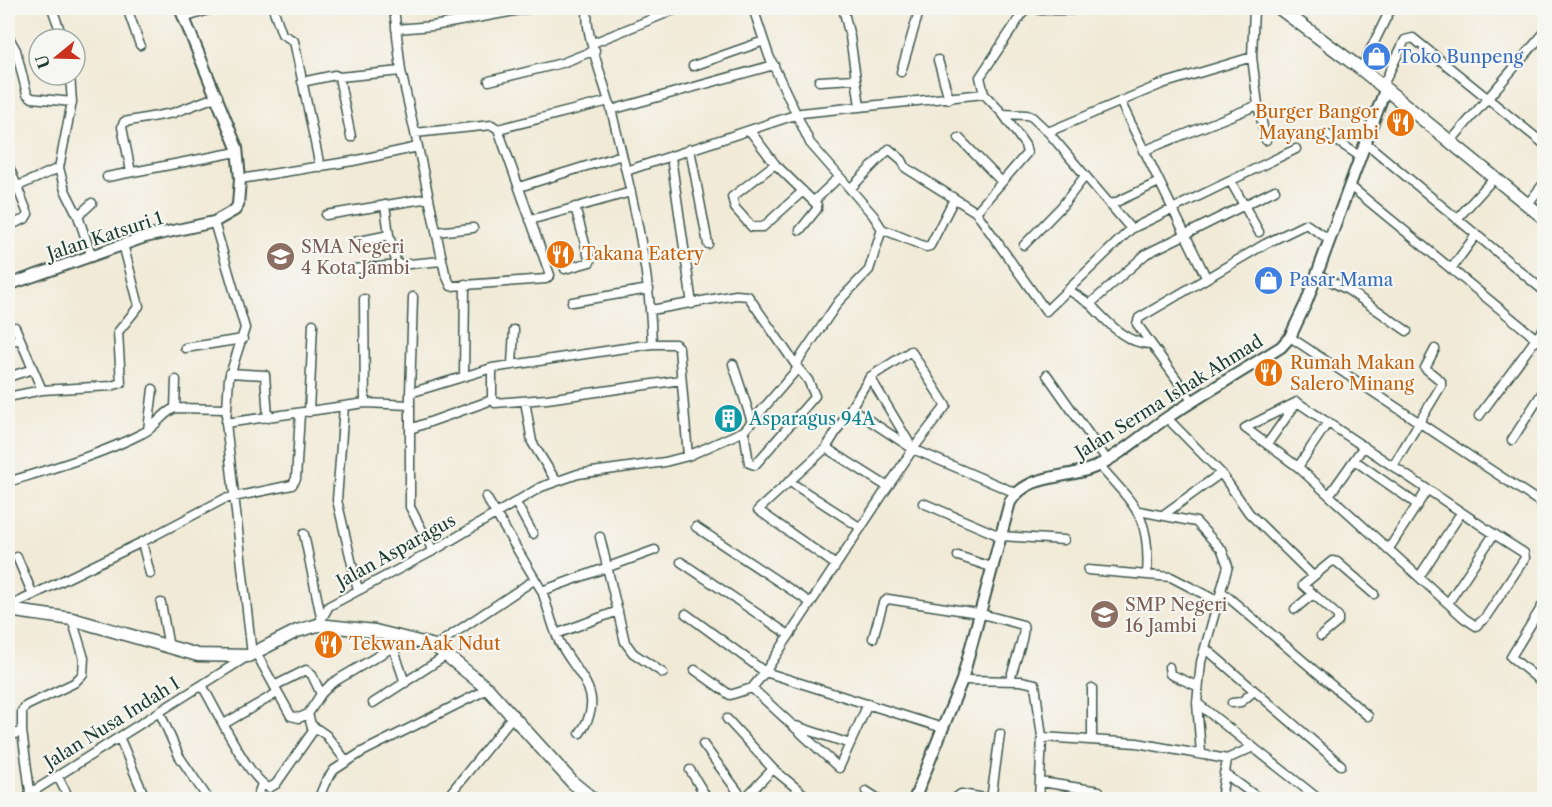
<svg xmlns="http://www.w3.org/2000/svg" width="1552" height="807" viewBox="0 0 1552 807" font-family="'Libre Caslon Text',serif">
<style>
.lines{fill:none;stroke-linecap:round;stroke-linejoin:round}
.minor-casing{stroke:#3e574c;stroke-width:11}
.tertiary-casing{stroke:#3e574c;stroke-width:14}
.secondary-casing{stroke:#3e574c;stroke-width:15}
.minor{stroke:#fff;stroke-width:8}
.tertiary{stroke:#fff;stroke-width:10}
.secondary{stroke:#fff;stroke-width:12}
.labels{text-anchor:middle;stroke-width:4.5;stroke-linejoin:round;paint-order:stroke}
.shop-label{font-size:18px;fill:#366cbe;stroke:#f6f6f2;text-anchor:start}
.food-label{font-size:18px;fill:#c56008;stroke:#f6f6f2;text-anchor:start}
.street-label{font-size:18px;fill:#1f3d34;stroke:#f6f6f2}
.education-label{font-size:18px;fill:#785e54;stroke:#f6f6f2;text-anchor:start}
.culture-label{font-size:18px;fill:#0d838f;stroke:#f6f6f2;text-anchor:start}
</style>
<rect width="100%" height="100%" fill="#f6f6f2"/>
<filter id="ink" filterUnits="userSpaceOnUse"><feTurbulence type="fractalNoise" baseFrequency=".0167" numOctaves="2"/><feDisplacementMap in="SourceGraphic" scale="12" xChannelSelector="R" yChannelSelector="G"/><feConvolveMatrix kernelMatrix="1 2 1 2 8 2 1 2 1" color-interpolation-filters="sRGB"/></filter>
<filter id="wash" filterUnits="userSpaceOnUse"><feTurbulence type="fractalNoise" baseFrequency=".008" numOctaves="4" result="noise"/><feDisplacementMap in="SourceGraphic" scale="24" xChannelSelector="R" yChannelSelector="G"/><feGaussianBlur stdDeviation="1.35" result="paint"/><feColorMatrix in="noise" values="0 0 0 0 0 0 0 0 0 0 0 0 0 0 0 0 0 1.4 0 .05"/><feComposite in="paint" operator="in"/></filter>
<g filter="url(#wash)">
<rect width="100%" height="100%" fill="#f1ead7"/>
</g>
<g filter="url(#ink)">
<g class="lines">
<defs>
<path id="minor" d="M52,8L63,39
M127,8L140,45
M273,8L282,34L294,41L320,167
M394,8L401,71L415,133
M753,8L769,56L810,143L873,215L882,229L869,270L839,301L796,364
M843,8L850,37L860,106
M184,18L214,8
M396,29L433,26L531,8
M8,36L16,50L27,94L32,98L72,102
M593,43L679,8
M938,60L949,99
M693,66L764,41
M1361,69L1391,8
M901,72L920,8
M70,75L72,102L59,168L65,190L78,216L92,257
M339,77L401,71
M489,81L562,63L595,50
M819,81L855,79
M302,82L335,75L339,77L351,137
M1382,87L1405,40L1413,38L1544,144
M984,94L1003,114L1027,115L1032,117L1048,132L1131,229L1046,311L976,212L1027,153L1025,145L1003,114
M1120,101L1205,275
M1258,105L1266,140
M611,110L774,65
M498,129L550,275L546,279L451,286L445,273L415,133L492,125L498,129L609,101
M750,131L775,164L817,205V209L800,230
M1048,132L1162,84L1252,57
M1328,135L1361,157
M959,138L1001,181
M1450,142L1544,33
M1366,143L1544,291
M690,149L708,244
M1143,151L1258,105L1252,57L1254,8
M671,157L692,304
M8,164L28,214L25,219L8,226
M775,164L732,197L735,208L752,227H763L803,191
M626,171L801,113L984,94L980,77L1026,8
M131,172L122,127L124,122L173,113L218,96
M107,177L237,152
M240,179L353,161L418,147
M1231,182L1259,232
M18,186L59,168
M1350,186L1544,345
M519,187L622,155
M850,189L889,149L902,160L906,168L976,212
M814,201L838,178
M1110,205L1159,182
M1527,205L1544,183
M326,215L429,198
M78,216L92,203
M1457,219L1494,178
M530,220L631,192
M214,222L245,328L229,378L226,423L252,655
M882,229L926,247L930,246L954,199
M1131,229L1296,149
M436,232L473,228
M389,235L397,265
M355,242L389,235L385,205
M1024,245L1062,206L1085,176
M354,269L442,261
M565,269L590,262L575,207
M1451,269L1476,235
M1317,274L1348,290L1407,331
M1070,291L1090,304L1146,254L1275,190
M572,302L649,289
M1090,304C1107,321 1124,343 1150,344
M15,327L42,390
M1290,337L1544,505
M8,342L20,339
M652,344H675L679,348L688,456
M185,348L243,339
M512,364L514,330
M733,364L752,422
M492,368V397L495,403L547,399L681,380
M230,373L265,375L268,418
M1047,375L1107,460
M464,376L465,284
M8,377L33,369
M410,393L413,297
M8,397L42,390L111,386L121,383L118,332L139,306L123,244
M525,401L532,442L556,481
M1193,402L1137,324L1139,318L1265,244L1306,224L1330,240
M365,403L410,405
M344,406L337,500L358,590
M175,408L176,380
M852,409L913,449L946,406L911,351L870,377
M309,412L313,324
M1479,416L1544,328
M1167,418L1221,473L1249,513L1313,576
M226,423L365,403L364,299
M410,429L492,400
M148,430L153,389
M744,431L749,463L755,465L815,396L808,380L798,368
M1512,440L1544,390
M1268,443L1297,402
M826,448L888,487
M1354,460L1418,505
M1099,465C1135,506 1151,516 1147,575
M1393,466L1441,386V381L1425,368L1435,349
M1298,467L1328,422
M8,482C53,468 100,455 143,433C156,427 162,413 175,408L226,409
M790,482L861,528
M1330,494L1364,446
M486,497L542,591L655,550
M516,503L533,534
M923,503L1000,536L1064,540
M1139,511L1196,522L1222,550L1228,566L1201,662L1197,703L1201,753
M1163,515L1221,473
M696,527L811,603
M304,534L321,617
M600,537L625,642L633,653L663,673
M142,542L150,574
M1388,550L1427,490
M433,551L410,507V393L492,368L652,344C650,263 630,187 611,109C605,83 583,32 588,8
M958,556L991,567
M17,557L33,595
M681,562L789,635
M836,565L758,510L826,448L870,377L913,449
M1088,570L1171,577L1219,602
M1419,577L1461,513
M542,591C548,608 552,625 559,641C575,674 609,693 580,733
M1222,592L1368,716
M161,603L169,648
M1448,603L1494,534L1297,402L1245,428L1298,467L1464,618L1476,626L1485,618L1525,558L1524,553L1494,534
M1544,603L1511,657L1544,684
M8,607L142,542L224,499L292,485L296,479L300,414
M1295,609L1313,594
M686,614L765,672L913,449L1016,493
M318,625L329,606L433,551L541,487L578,474L665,462L688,456L744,431L798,368L748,296L736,295L651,310
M556,634L618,611
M1321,636L1338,622V616L1303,585L1332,561L1337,562L1374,594
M873,638L883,603L888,599L978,613L1023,625C1027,632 1012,669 1010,681
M435,646L534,580
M393,647L405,683
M1205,648L1341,765
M256,653L291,716L299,718L308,714
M1169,667L1170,674L1197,686
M695,670L730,695L752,688L765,672L943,728
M962,680L1021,681L1035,684L1042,737L1039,800
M274,686L306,670L312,675L321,694
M203,687C216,709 248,778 269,788L276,784L313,731L308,714L321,694L332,683L393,647L396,636
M752,688L839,768L868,704
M1092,688V740
M373,703L447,655
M1197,703L1320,800
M1232,703L1241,702L1253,692
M160,713L179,756L209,800
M727,719L773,769L811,800
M224,724L277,693
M313,726L326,735L347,762
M796,726L850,744
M22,731V711L26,706L74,683L83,674L84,658L72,619
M8,737L22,731L31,799
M1042,737L1137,743L1227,759L1253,747
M120,739L146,800
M703,744L744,800
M690,770L708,800
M1224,773L1261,800
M58,777L70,800
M1041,782L1099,791
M866,791L880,800
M29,794L248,656
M915,797L928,800
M744,799L773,769
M256,800L262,784
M318,800L325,783L334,770L362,752L488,689
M445,800L513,716
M953,800L961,794L997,800
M991,800L1000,734
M1221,800L1227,759"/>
<path id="tertiary" d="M8,285L145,237L214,222L235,210L238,205L240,179L237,148L180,8
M914,800L962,680L1010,502C1029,472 1066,480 1095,467C1121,455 1144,433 1168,417C1205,393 1244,370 1281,347L1290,337L1307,301L1385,90"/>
<path id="secondary" d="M1040,8H1072
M1279,8L1361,69L1544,218
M8,610L72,619L198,655L248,656L297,631L318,625L375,631L435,646L488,689L572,782L594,800"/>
</defs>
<use href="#minor" class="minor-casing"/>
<use href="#tertiary" class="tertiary-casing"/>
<use href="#secondary" class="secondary-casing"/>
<use href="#minor" class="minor"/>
<use href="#tertiary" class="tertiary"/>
<use href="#secondary" class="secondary"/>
</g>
</g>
<defs>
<symbol id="shop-disc" viewBox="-11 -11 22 22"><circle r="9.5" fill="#3f7fe0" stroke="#f6f6f2"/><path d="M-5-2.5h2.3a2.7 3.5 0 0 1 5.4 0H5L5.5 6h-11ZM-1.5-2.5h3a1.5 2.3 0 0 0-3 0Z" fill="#fff"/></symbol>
<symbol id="restaurant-disc" viewBox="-11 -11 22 22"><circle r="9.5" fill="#e8710a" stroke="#f6f6f2"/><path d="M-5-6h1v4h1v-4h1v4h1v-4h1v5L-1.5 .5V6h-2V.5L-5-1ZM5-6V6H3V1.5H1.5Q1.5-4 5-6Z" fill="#fff"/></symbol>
<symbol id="school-disc" viewBox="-11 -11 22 22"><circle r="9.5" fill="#8d6e63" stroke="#f6f6f2"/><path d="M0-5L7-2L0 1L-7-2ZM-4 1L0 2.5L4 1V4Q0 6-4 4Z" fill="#fff"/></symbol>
<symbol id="building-disc" viewBox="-11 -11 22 22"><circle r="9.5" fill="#0f9aa8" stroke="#f6f6f2"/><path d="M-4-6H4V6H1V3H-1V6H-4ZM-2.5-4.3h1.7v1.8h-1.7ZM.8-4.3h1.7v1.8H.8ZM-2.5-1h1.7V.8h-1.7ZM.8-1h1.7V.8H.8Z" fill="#fff"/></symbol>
</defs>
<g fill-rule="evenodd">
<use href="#shop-disc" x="1360" y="40" width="33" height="33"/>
<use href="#restaurant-disc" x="1384" y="106" width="33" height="33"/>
<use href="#restaurant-disc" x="544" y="238" width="33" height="33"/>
<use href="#school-disc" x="264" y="240" width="33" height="33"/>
<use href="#shop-disc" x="1252" y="264" width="33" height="33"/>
<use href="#restaurant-disc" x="1252" y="356" width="33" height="33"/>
<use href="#building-disc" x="712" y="402" width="33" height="33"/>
<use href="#school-disc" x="1088" y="598" width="33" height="33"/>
<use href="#restaurant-disc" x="312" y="628" width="33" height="33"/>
</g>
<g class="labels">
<g class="shop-label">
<text x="1398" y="63">Toko Bunpeng</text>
<text x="1289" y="286">Pasar Mama</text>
</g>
<g class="food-label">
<text x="1379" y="118" text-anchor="end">Burger Bangor<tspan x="1379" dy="21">Mayang Jambi</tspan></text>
<text x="582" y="260">Takana Eatery</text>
<text x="1290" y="369">Rumah Makan<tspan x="1290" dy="21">Salero Minang</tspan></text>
<text x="349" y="650">Tekwan Aak Ndut</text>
</g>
<g class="street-label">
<text transform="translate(105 236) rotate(-18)" y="6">Jalan Katsuri 1</text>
<text transform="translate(1169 397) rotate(-32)" y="6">Jalan Serma Ishak Ahmad</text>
<text transform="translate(396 551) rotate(-29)" y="6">Jalan Asparagus</text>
<text transform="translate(112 723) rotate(-32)" y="6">Jalan Nusa Indah I</text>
</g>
<g class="education-label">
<text x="301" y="253">SMA Negeri<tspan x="301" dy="21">4 Kota Jambi</tspan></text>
<text x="1125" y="611">SMP Negeri<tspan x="1125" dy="21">16 Jambi</tspan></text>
</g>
<g class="culture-label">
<text x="749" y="425">Asparagus 94A</text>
</g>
</g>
<rect width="1552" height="807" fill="none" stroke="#f6f6f2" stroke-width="30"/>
<g transform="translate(57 57) rotate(251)"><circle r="28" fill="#f6f6f2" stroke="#a0aca6" stroke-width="1.5"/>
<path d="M0-4.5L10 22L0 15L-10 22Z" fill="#c8321e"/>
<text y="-9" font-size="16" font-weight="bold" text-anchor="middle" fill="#1f3d34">U</text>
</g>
</svg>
